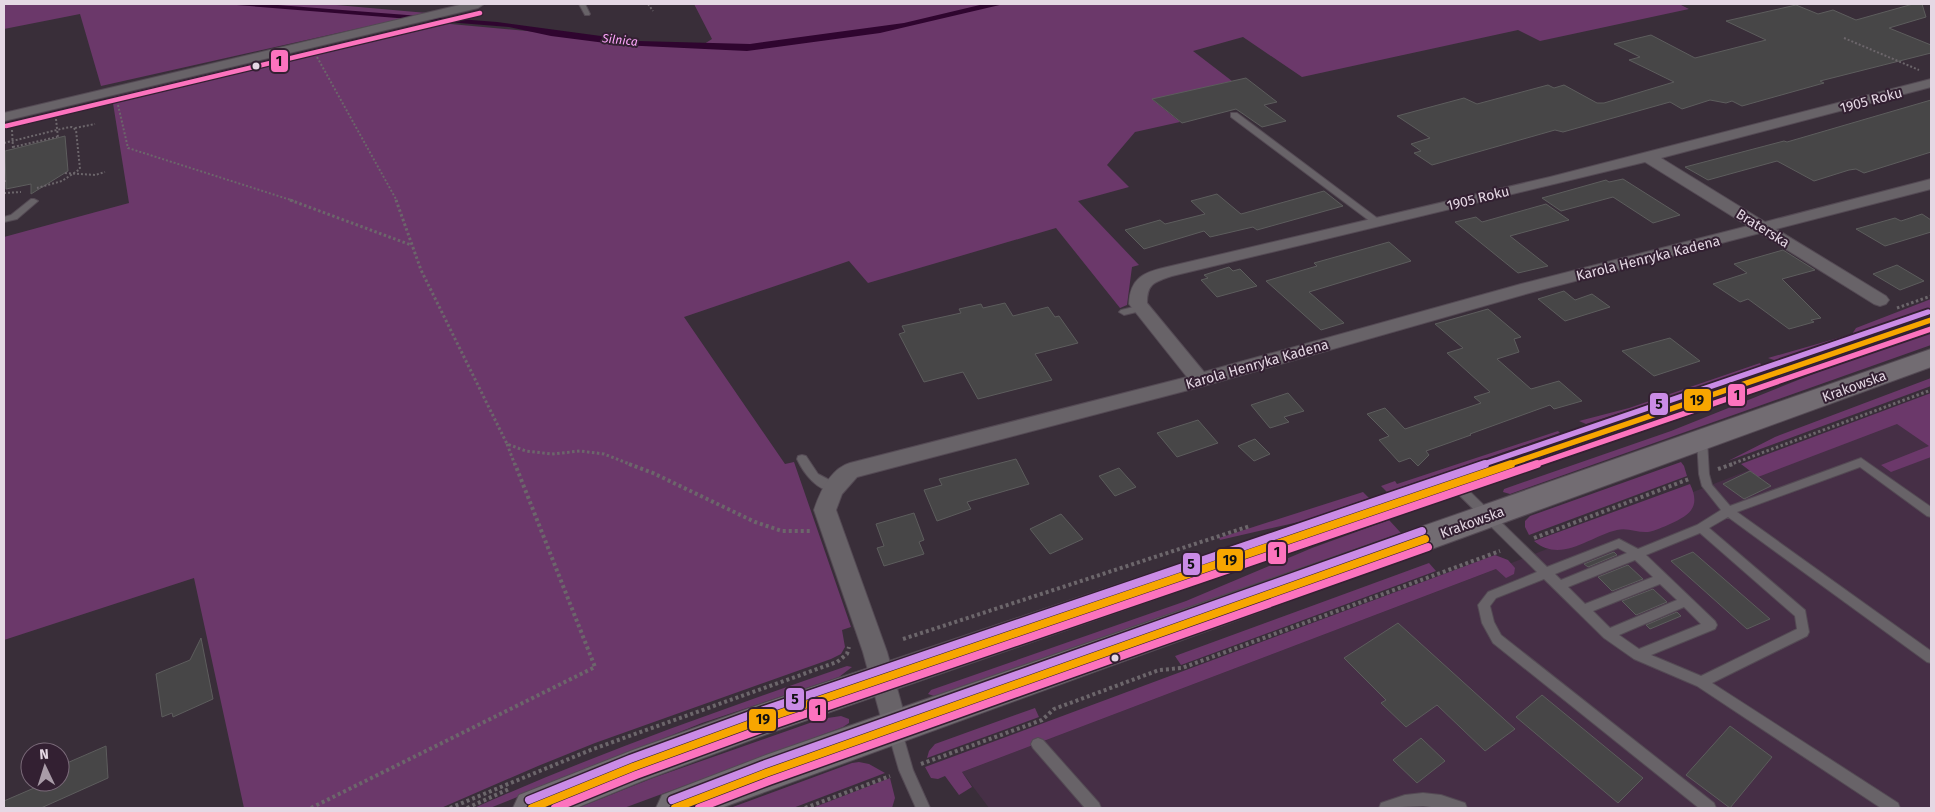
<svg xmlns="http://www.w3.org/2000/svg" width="1935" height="812" viewBox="0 0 1935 812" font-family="'Fira Sans',sans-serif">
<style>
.built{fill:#462f46}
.green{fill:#6b386a}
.water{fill:#2f052f}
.building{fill:#474647;stroke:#5d5d5d}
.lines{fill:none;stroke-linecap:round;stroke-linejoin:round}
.service-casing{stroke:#544a54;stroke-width:2}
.minor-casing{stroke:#544a54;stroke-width:2}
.primary-casing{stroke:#544a54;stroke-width:2}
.path-far2{stroke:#6c666b;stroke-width:2;stroke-dasharray:2 2;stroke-linecap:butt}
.path-far1{stroke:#6c666b;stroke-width:3;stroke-dasharray:2.5 2.5;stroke-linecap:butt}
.path{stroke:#6c666b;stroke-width:4;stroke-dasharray:3 3;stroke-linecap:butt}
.service{fill:#686368;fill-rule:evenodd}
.minor{fill:#686368;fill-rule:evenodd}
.primary{fill:#726c72;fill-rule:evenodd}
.bus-1-far1-casing{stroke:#332032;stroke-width:9}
.bus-1-casing{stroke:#332032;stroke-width:11}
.bus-2-far2-casing{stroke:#332032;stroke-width:7}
.bus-2-far1-casing{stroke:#332032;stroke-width:9}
.bus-2-casing{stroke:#332032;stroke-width:11}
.bus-3-far1-casing{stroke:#332032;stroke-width:9}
.bus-3-casing{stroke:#332032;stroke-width:11}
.bus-1-far1{stroke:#f7a600;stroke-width:5.5}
.bus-1{stroke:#f7a600;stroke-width:8}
.bus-2-far2{stroke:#fc73be;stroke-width:4.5}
.bus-2-far1{stroke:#fc73be;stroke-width:5.5}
.bus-2{stroke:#fc73be;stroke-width:8}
.bus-3-far1{stroke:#ca8be6;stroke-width:5.5}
.bus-3{stroke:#ca8be6;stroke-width:8}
.bus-dot{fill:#e5d8e4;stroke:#332032;stroke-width:2}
.labels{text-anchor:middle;stroke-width:4;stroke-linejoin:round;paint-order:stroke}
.far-water-label{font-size:12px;font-style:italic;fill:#fea6fb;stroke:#332032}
.street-label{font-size:14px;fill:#e5d8e4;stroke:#332032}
.line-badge{stroke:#332032;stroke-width:2}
.pale-badge-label{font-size:14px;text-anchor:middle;font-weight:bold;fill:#111}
</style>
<rect width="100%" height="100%" fill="#392e39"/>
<path class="built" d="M1893,414L1931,440V808H989L962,772L1496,569Z"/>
<path class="green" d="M4,4H325L427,13L101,86L80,14L4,29Z
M694,4H1679L1689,9L1540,41L1518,30L1302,77L1243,37L1193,51L1232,81L1153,100L1180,122L1135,132L1107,165L1129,187L1078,201L1139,265L1132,267L1127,305L1120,308L1056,228L868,283L849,261L684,317L785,464L794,462L851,627L842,630L845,647L841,654L831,659L595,743L538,766L441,808H244L194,578L4,640V237L129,203L112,97L429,22L570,35L621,45L701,46L712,39Z
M1931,299V309L1777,361L1768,358L1852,334L1856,328Z
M1931,332V345L1510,494L1503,492L1504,489L1671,431L1818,372Z
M1760,363L1762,366L1586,424L1579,421L1629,408Z
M1931,378V386L1728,461L1775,437Z
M1931,393V457L1891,472L1881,465L1929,446L1897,424L1758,477L1741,464Z
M1558,431L1560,433L1387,492L1381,486L1395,481L1397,484Z
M1681,462L1684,466L1687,476L1529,535L1525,527V521L1530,516Z
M1690,484C1701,507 1690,515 1670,524C1663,527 1655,531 1648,532C1638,533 1627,527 1617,530C1590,536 1561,564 1534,541Z
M1363,492L1369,498L1303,521L1220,540L1219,538Z
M1389,520L1401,533L934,696L928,694L931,690L1186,601L1312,548Z
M1495,555L1508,560L1515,568L1514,574L1506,578L1496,569L962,772L972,787L959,795L945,776L938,779L931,778L925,767Z
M1429,563L1436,571L1181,665L1175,656Z
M847,666L852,667L839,677L702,723L490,808H474C595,754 721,710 847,666Z
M1035,708L1039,717L927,758L929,751L935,744Z
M841,716L849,719V723L843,727L624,808H578L653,778L821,719Z
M859,762L869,764L885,773L793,808H730L852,763Z
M890,778L895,798L892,808H812Z"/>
<path class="water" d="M224,4H265L497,22L638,41L750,44L904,23L984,4H1004L880,33L747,51L621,45L551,36L509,27Z"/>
<path class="building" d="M1913,4H1922L1926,17L1889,28L1931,45V53L1820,81L1824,83L1742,106L1732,101L1726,103L1710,100L1682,109L1670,102L1563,132L1555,130L1432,165L1414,153L1421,151L1411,144L1430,138L1397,116L1464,98L1477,104L1548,85L1554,88L1564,85L1597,103H1604L1674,82L1629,60L1640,57L1614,44L1651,35L1695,58L1766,40L1726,21L1796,5L1818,14L1833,10L1856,20Z
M1246,78L1277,102L1264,105L1286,121L1262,127L1236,109L1182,123L1152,99Z
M1931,100V152L1864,173L1856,169L1849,170L1814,181L1777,161L1708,180L1685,167L1784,141L1787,142Z
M65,136L68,171L31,194V184L6,189L5,151Z
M1623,179L1680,215L1653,223L1613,197L1561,211L1542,198L1606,180L1609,182Z
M1324,191L1343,206L1257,230L1253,227L1210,237L1204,231L1144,249L1125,230L1160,220L1165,224L1205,214L1191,201L1217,194L1241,214Z
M1546,204L1569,220L1510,236L1548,266L1518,273L1455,222L1476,217L1482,222Z
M1922,214L1931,220V232L1885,246L1856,229L1895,218L1901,221Z
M1389,242L1411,261L1309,292L1344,323L1321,330L1266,281L1317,266L1314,263Z
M1783,250L1815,270L1782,279L1821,318L1811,320L1814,322L1789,329L1748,299L1740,302L1713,284L1747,273L1734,264Z
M1897,265L1924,281L1900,290L1873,274Z
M1229,267L1233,271L1240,269L1257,286L1217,297L1201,280L1208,278L1204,275Z
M1564,291L1575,300L1592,294L1610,307L1565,321L1538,299Z
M1005,303L1013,316L1048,307L1055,317L1059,316L1078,343L1035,354L1052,380L978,399L963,372L924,382L899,334L905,332L902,326L961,313L959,309L981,304L983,308Z
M1488,309L1521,337L1514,339L1519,352L1497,359L1531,389L1559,381L1582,401L1554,409L1550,405L1470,434L1471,435L1426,451L1429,455L1418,466L1410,458L1399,462L1379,440L1389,436L1367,414L1385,408L1405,429L1481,403L1474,397L1490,392L1447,353L1463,348L1435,324Z
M1670,338L1700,361L1654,376L1622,351Z
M1288,393L1304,411L1284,417L1289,422L1270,428L1251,405Z
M1198,420L1218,443L1177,457L1157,433Z
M1255,439L1270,454L1254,461L1238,446Z
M1016,459L1029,484L967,502L971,509L937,521L924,490L942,485L939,479Z
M1119,468L1136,487L1115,496L1099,476Z
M1750,471L1771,486L1744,499L1723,484Z
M914,513L924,540L919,542L924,554L884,566L877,548L884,546L876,524Z
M1061,514L1083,539L1050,554L1030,529Z
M1614,552L1617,555L1588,567L1584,564Z
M1693,552L1770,619L1747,629L1671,561Z
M1628,565L1643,579L1612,591L1598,577Z
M1653,589L1667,602L1636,615L1622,601Z
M1677,612L1681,616L1650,629L1646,625Z
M1398,623L1515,729L1485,751L1437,705L1406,727L1381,703L1386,700L1344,658Z
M201,638L213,699L173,717L172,713L162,717L156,674L190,660Z
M1542,695L1643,778L1618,803L1516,717Z
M1730,726L1772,757L1730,808L1686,775Z
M1421,738L1445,761L1417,783L1393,760Z
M106,746L108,778L41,808H4V801L48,782H60V766Z"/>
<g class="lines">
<defs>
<path id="service" d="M579,4H585L590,14L589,15H585Z
M1231,113H1237L1381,221V225H1375L1231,117Z
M31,199H34L38,201L17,219L4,222V217L11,215Z
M1142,305L1147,308L1145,310L1124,315L1119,312L1121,310Z
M1702,436L1707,440L1709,474L1712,485L1730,506L1861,458L1931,507V517L1927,516L1860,467L1737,512L1931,651V663L1927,662L1728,517L1709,528L1805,610L1809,632L1807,636L1712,683L1898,803L1900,808H1881L1697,686L1634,659L1604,638L1544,579L1496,598L1490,606L1494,622L1501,635L1714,803L1716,808H1699L1493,643L1482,623L1478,605L1488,592L1537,572L1451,487L1450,484L1451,481H1459L1547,567L1619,539L1638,549L1697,525L1721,510L1702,486L1699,474L1697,440ZM1700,533L1795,616L1797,629L1701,676L1651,655L1715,629L1717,625L1715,621L1646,555ZM1618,548L1627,553L1561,580L1555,574ZM1635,560L1653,577L1585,604L1568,587ZM1660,584L1677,600L1610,628L1593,611ZM1684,607L1701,624L1639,649L1619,635Z
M802,455L806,456L818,474L837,484L838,487L837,490C819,495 803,472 797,459L798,456Z
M895,726L900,728L902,732L913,770L930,808H916L899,770L888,732L890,728Z
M1038,738L1043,740L1099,803L1101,808H1085L1033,748L1031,744L1033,740Z
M1423,793L1441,795L1465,803L1467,808H1439L1423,806L1379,808L1381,803L1405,795Z"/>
<path id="minor" d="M464,4H484L478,8L4,121V113Z
M1931,79V87L1661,158L1765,222L1931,179V189L1776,229L1886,296L1889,300L1886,304L1880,306L1874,304L1760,233L1533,292L1200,387L857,477L842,494L836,510L887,652L908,728L904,736L895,740L886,736L863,652L814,510C820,492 830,469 850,463L1187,377L1129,304C1130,278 1144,272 1167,267L1550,177ZM1645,162L1748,226L1521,284L1204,372L1147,303C1147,283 1155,282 1172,276Z"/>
<path id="primary" d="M1931,312V329L767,734L642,781L576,808H513L519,795L633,750L767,702Z
M1931,349V367L721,808H656L662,795L766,755Z"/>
</defs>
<use href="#service" class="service-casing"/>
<use href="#minor" class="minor-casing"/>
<use href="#primary" class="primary-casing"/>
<path class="path-far2" d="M648,4L653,11
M1844,38L1919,70
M317,57L397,201
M118,105L128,148L294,201
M56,119L58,138
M75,128L95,124
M12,130L13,149
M4,143L65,128L72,127L76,130L80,169L62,181L37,188
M13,147L57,137
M65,173L95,175L105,172
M4,181H6
M4,193L21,192"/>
<path class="path-far1" d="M290,200L411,245
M396,200L421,270L507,444L526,451L552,454L580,451L604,454L632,465
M1897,308L1931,296
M507,444L515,465
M1729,465L1931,390"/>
<path class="path" d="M629,464L653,473L755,522L782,531H811
M1718,469L1733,464
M1534,538L1689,479
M903,639L1250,526
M921,764L1042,720L1054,709L1159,670L1182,668L1500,551
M311,808L595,667L515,464
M450,808L593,749L837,662L847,654L849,647
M467,808L509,789
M805,808L890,776"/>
<use href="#service" class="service"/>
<use href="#minor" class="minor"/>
<use href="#primary" class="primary"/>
<defs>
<path id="bus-1-far1" d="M1507,465L1931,320"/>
<path id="bus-1" d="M532,808L633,767L767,718L1511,464
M675,808L766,773L1425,539"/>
<path id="bus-2-far2" d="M6,126L480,13"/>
<path id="bus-2-far1" d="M1534,465L1931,329"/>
<path id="bus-2" d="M555,808L636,775L770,726L1537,464
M699,808L769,781L1428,547"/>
<path id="bus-3-far1" d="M1481,465L1928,312"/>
<path id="bus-3" d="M529,800L630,759L764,710L1485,464
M672,800L763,765L1422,531"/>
</defs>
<use href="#bus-1-far1" class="bus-1-far1-casing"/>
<use href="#bus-1" class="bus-1-casing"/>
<use href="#bus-2-far2" class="bus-2-far2-casing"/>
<use href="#bus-2-far1" class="bus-2-far1-casing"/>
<use href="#bus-2" class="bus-2-casing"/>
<use href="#bus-3-far1" class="bus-3-far1-casing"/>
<use href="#bus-3" class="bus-3-casing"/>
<use href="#bus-1-far1" class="bus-1-far1"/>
<use href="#bus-1" class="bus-1"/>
<use href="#bus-2-far2" class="bus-2-far2"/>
<use href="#bus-2-far1" class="bus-2-far1"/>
<use href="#bus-2" class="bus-2"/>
<use href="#bus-3-far1" class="bus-3-far1"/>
<use href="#bus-3" class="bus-3"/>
</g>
<g class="bus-dot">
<circle cx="256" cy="66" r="4.5"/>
<circle cx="1115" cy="658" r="4.5"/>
</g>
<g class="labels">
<g class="far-water-label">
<text transform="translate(620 40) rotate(6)" y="4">Silnica</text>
</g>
<g class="street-label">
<text transform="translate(1871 100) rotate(-15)" y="5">1905 Roku</text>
<text transform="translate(1478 198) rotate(-14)" y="5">1905 Roku</text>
<text transform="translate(1763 228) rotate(32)" y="5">Braterska</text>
<text transform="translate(1648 258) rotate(-14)" y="5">Karola Henryka Kadena</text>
<text transform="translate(1257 364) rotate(-16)" y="5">Karola Henryka Kadena</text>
<text transform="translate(1854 386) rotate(-20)" y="5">Krakowska</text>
<text transform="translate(1472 522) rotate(-20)" y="5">Krakowska</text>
</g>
</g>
<g class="line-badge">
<rect x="270" y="49" width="19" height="24" rx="5" fill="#fc73be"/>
<rect x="1727" y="383" width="19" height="24" rx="5" fill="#fc73be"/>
<rect x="1683" y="388" width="29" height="24" rx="5" fill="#f7a600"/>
<rect x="1649" y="392" width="20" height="24" rx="5" fill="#ca8be6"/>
<rect x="1267" y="541" width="20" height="24" rx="5" fill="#fc73be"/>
<rect x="1216" y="548" width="28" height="24" rx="5" fill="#f7a600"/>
<rect x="1182" y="552" width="19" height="24" rx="5" fill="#ca8be6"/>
<rect x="785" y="687" width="20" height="24" rx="5" fill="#ca8be6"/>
<rect x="808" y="698" width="19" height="24" rx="5" fill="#fc73be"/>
<rect x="748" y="708" width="29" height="24" rx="5" fill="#f7a600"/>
</g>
<g class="pale-badge-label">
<text x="279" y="66">1</text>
<text x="1737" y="400">1</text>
<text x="1697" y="405">19</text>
<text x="1659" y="409">5</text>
<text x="1277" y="557">1</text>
<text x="1230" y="565">19</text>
<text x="1191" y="569">5</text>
<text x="795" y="704">5</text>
<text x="818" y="715">1</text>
<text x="763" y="724">19</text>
</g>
<rect width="1935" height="812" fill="none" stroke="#e5d8e4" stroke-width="10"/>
<g transform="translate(45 767) rotate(356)"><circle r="24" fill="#332032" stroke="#7a6a79"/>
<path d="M0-4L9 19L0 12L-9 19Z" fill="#a99ca8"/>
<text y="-8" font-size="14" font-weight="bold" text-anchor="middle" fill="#e5d8e4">N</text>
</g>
</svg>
